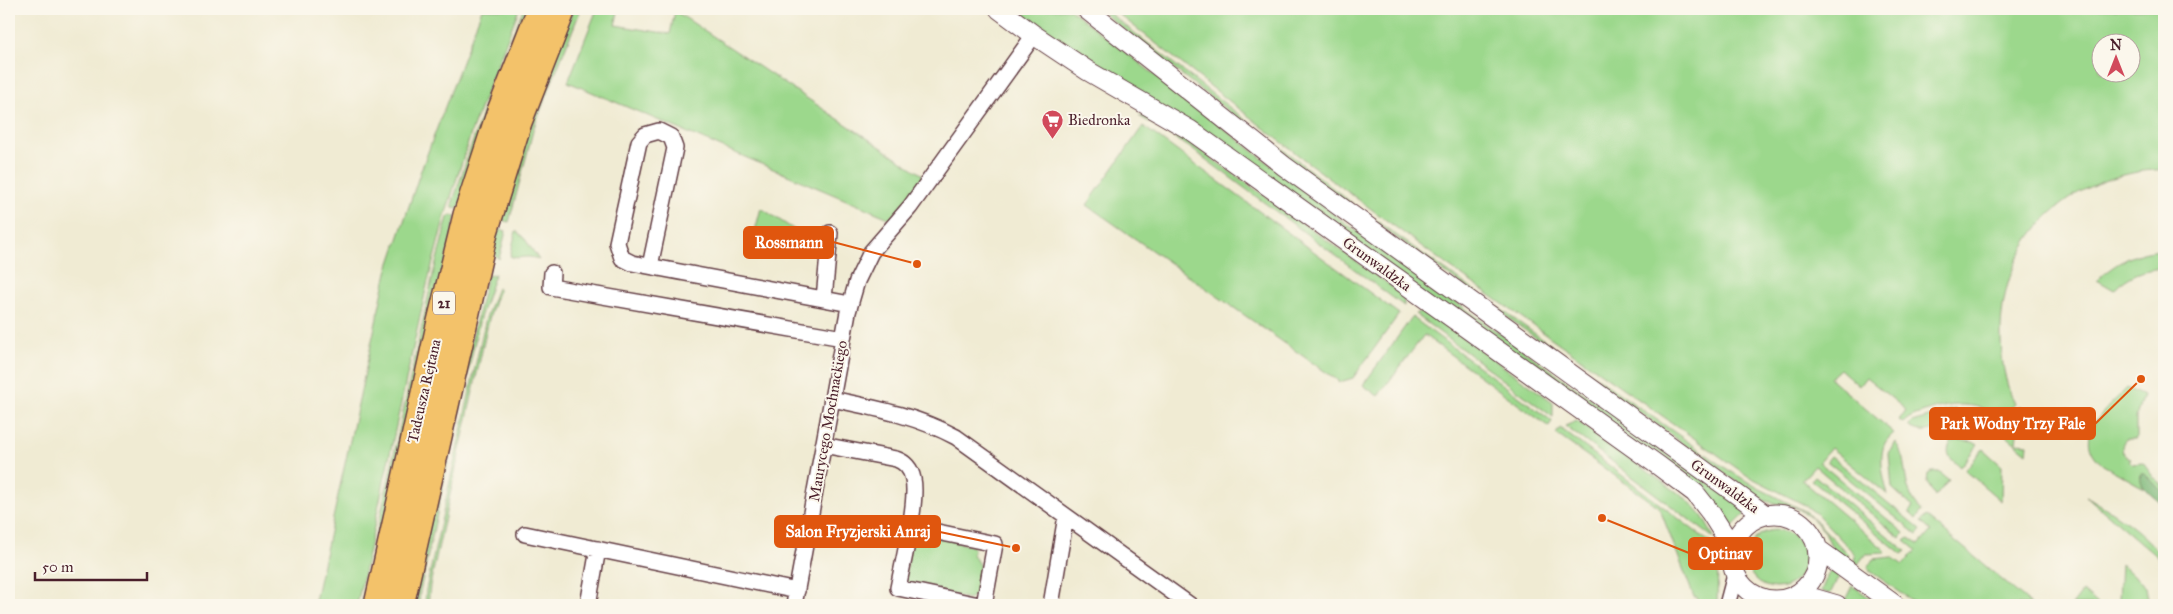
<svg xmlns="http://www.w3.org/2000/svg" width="2173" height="614" viewBox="0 0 2173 614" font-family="'IM FELL Great Primer',serif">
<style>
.green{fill:#9cd88c;stroke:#737c5c;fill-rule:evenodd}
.forest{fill:#7db878;stroke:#646c52}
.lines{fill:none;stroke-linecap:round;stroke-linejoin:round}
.minor-casing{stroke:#633e44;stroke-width:18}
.tertiary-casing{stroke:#633e44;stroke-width:21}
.primary-casing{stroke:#633e44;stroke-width:28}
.minor{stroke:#fff;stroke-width:15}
.tertiary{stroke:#fff;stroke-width:19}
.primary{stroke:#f3c26a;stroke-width:25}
.labels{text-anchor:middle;stroke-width:4;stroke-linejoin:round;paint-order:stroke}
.shield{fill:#fbf7ec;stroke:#7f6065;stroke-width:1}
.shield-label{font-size:14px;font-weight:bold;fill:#4a1f2b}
.poi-label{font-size:15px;fill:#4a1f2b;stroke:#fbf7ec;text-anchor:start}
.street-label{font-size:15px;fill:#4a1f2b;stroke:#fbf7ec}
.leader{fill:none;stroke:#e0560e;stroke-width:2}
.callout-dot{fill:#e0560e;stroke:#fbf7ec;stroke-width:2}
.callout{fill:#e0560e;stroke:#e0560e;stroke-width:2}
.callout-label{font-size:16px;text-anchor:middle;font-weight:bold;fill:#fff}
</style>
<rect width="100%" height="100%" fill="#fbf7ec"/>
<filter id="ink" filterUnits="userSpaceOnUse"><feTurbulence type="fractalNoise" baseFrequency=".02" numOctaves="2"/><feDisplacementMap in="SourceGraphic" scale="10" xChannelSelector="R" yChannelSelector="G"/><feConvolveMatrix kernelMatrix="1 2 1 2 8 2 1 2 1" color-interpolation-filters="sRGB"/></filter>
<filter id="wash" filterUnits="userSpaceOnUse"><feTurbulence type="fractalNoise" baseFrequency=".0096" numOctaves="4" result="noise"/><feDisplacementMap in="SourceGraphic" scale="20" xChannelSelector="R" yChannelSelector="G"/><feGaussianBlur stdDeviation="1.12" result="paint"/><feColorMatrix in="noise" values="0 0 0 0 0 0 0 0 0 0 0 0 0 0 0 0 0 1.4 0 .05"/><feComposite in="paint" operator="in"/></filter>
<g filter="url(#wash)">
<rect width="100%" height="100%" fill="#f0ebd3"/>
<path class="green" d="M482,9H519L473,127L445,216L426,289L357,605H314L387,272L420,173Z
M523,9H531L459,208L453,207L452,204L487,99Z
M573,9H581L534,127L509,222L496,219Z
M597,9H619L615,25L670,34L675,11L926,177L891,219L568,82Z
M1013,9H1070L1344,222L1747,510V512L1731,528L1722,517Z
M1098,9H1104L1358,208L1617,392L1727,469L1758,488L1807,512L1848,554L1849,561L1833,550L1825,532L1810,516L1797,508L1765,501L1728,476L1316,180Z
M1112,9H2164V170C2148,169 2131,173 2116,177C2043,198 2001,260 2001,334C2001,358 2004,382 2015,404L2002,418C1978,402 1955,402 1928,411C1918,414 1910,416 1903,423L1899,420L1906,410L1866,377L1859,386L1840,369L1830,378L1894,433C1891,436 1887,439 1885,443C1878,458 1884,480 1888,495L1831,448L1819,462L1904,533L1900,538L1815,466L1802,480L1885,550L1886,553L1866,554L1857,565L1854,562L1855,556L1851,550L1817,514L1803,504L1748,476L1447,265L1302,158ZM2100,42H2130V72H2100Z
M1139,116H1147L1180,136L1401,293L1404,299V306L1189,147Z
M1143,126L1399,314L1353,378L1340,382L1087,205Z
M761,208L801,234L799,255L751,246Z
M451,215L456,216L369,605H361L433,275L448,217Z
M494,228L506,231L499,259L492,252Z
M516,231L525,239L539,260C527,253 519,261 510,256Z
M2164,250V268C2144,269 2128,275 2114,290L2097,280C2116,262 2137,251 2164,250Z
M495,274L480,318L420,591L419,605H408L487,276Z
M497,288L499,289L489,319L430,585L428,605H425L426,590L486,318Z
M1419,312H1427L1553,402V417L1415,314Z
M1412,317L1552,421L1549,427L1424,335L1378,396L1363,385Z
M2127,388L2143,396L2136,417V439H2126C2119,446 2122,456 2131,458L2129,461L2132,464L2143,463L2154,478L2164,487V506L2144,488L2103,465C2069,436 2107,409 2127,388Z
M2019,407L2031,411L2030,416L2019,415L2016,443L2028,444L2027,453L1999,430Z
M2071,408L2068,417L2057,413L2055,419L2045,416L2046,410Z
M1955,409L1956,422C1939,426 1925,438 1908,426L1912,422Z
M1577,421L1688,500L1702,516L1715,539L1565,426Z
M1560,428L1712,544L1718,565L1717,605H1700L1697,597H1694L1659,507L1556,434Z
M1959,440L1973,442L1978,445L1960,467C1951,459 1944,454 1951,442Z
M1895,442C1911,462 1898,488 1922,511L1916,519L1909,512L1913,507L1892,488L1889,453Z
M1983,449L2002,466L2001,501L1965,470Z
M1831,456L1921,530L1917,535L1827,461Z
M1932,472H1939L1949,480L1935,497L1927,482L1928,474Z
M1815,476L1906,551L1902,554L1811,480Z
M2086,496C2111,511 2152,535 2164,563Z
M1926,516L2032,605H1918L1870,571L1868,567L1873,559L1892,557L1903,565L1916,550L1905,541L1909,538L1919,545L1931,531L1921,522Z
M1747 559a29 29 0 1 1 58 0a29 29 0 1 1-58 0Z
M921,531L974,547L973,554L980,567L978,580L982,590L969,599L908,584L905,580L912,535Z
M2121,564L2146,587L2149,605H2128L2119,599Z
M1832,571L1839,576L1830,594L1821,591L1829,572Z
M1853,586L1880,605H1857L1846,600Z
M2083,591L2099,605H2072Z"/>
<path class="forest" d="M2141,473H2144L2164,494V506C2154,496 2138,489 2141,473Z"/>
</g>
<g filter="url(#ink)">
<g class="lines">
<defs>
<path id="minor" d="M650,266L675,148L671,137L659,131L645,135L639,142L617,243L622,258L632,263L850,304
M552,273L551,287L843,338
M824,299L830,233
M832,399C875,408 917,416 956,437L1190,605
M823,445L896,459C905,462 911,469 913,479C918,501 903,562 898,588L979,605
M909,526L995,544L984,605
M525,534L797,591
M588,605L598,549
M794,605L848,312L857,281L871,252L910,207L1034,35
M1051,605L1066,516
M1727,605L1735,575
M1767,605L1771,601"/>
<path id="tertiary" d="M999,9L1034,35L1088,71L1190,130L1659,466L1695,493L1710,512L1732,547
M1086,9L1284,166L1764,514
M1732 557a43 43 0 1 1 86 0a43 43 0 1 1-86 0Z
M1819,550L1895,605
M1799,594L1837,605"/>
<path id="primary" d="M377,605L438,330L466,215L500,111L540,9
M401,605L485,232L519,122L563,9"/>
</defs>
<use href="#minor" class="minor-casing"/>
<use href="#tertiary" class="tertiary-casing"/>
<use href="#primary" class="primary-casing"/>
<use href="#minor" class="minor"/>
<use href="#tertiary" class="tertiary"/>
<use href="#primary" class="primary"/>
</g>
</g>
<defs>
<symbol id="supermarket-pin" viewBox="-11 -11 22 30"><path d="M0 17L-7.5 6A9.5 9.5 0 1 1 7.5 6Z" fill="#d1495b" stroke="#fbf7ec"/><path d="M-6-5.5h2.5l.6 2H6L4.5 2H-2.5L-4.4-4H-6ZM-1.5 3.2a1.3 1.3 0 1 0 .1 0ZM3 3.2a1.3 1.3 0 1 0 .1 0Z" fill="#fff"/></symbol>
</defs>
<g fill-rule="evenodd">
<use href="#supermarket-pin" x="1040" y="108" width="25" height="34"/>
</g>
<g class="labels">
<rect class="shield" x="433" y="291.5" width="22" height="23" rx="4"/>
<g class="shield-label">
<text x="444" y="308">21</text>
</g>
<g class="poi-label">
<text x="1068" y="125">Biedronka</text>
</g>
<g class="street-label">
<text transform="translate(1377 264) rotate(36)" y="5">Grunwaldzka</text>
<text transform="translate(424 391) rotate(-77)" y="5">Tadeusza Rejtana</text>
<text transform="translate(828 421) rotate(-80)" y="5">Maurycego Mochnackiego</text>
<text transform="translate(1725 486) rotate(36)" y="5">Grunwaldzka</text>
</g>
</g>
<path class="leader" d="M917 264L833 242M2141 379L2095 424M1016 548L940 532M1602 518L1689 553"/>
<g class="callout-dot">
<circle cx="917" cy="264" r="5"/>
<circle cx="2141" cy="379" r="5"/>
<circle cx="1016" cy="548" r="5"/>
<circle cx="1602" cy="518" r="5"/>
</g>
<g class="callout">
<rect x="744" y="227" width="89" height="31" rx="5"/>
<rect x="1930" y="408" width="165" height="31" rx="5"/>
<rect x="775" y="516" width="165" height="31" rx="5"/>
<rect x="1689" y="538" width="73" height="31" rx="5"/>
</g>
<g class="callout-label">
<text x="789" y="248">Rossmann</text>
<text x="2013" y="429">Park Wodny Trzy Fale</text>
<text x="858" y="537">Salon Fryzjerski Anraj</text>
<text x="1725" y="559">Optinav</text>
</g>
<rect width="2173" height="614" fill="none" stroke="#fbf7ec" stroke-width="30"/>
<g transform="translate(2116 58)"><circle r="24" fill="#fbf7ec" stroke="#b4a19f"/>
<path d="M0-4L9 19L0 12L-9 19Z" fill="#d1495b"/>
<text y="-8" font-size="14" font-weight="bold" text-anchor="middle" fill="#4a1f2b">N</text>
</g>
<path d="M35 572v8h112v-8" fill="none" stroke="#4a1f2b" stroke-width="2.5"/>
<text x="42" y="572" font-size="15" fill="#4a1f2b" stroke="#fbf7ec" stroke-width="4" paint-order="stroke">50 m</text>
</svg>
